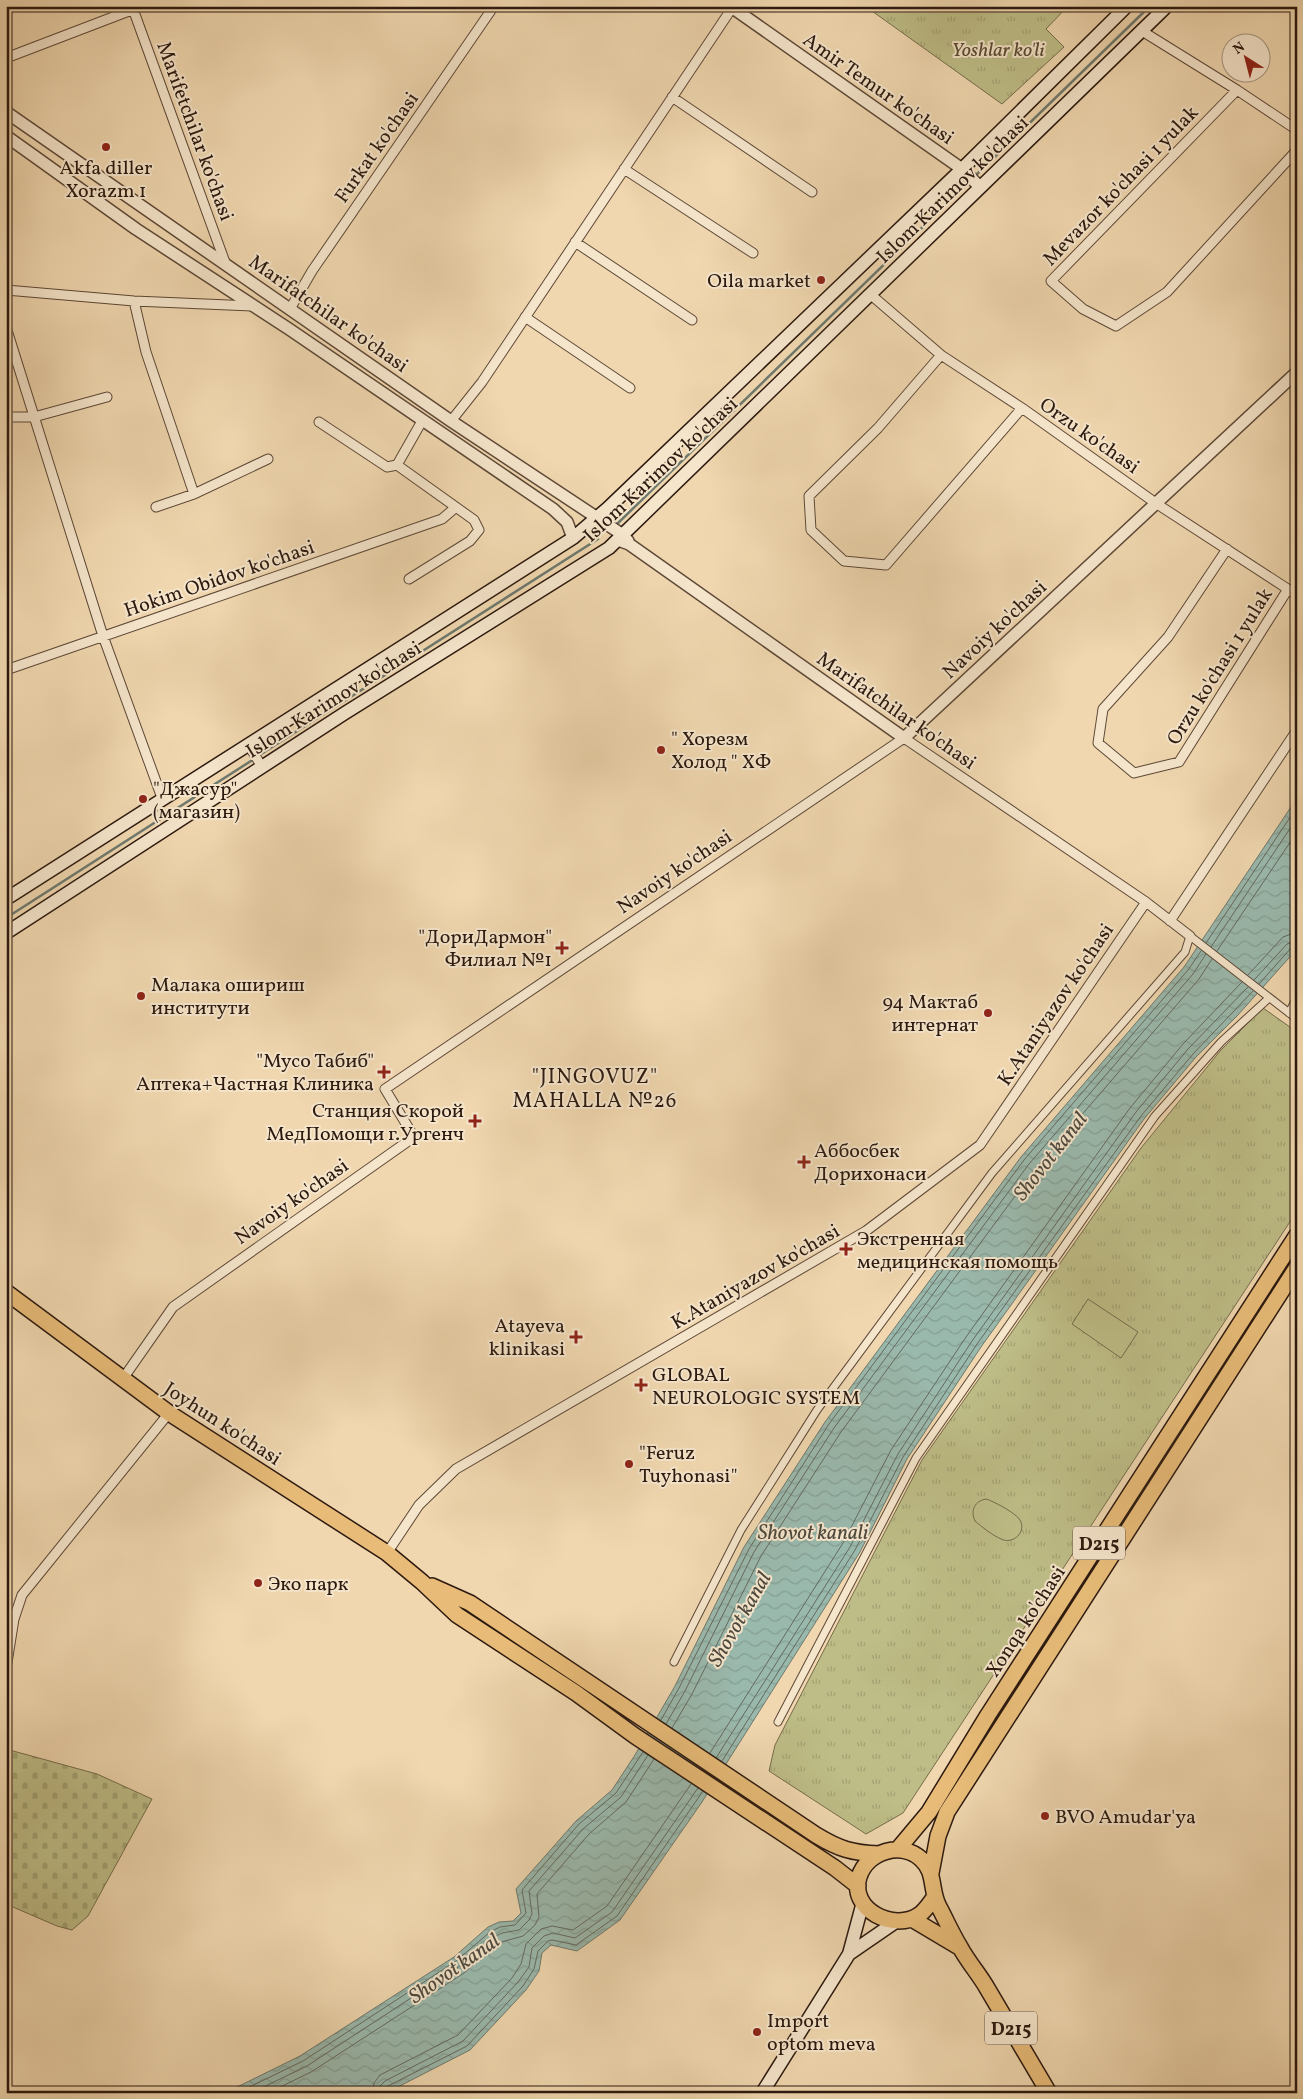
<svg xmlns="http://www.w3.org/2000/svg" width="1303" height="2099" viewBox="0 0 1303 2099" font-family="Vollkorn,serif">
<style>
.grass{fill:url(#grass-tufts);stroke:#756b4b}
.cemetery{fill:url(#cemetery-stones);stroke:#756b4b}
.pitch{fill:#bebd87;stroke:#756b4b}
.water{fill:url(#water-waves);stroke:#6e796e}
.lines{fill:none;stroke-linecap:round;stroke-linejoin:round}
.shore{stroke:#63695e;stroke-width:1}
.stream{stroke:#6e796e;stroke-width:2.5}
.pedestrian-casing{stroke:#5d4837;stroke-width:9}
.minor-casing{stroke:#5d4837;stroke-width:11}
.tertiary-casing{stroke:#5d4837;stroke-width:14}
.secondary-casing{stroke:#2c190f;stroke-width:15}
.primary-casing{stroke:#2c190f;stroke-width:18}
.pedestrian{stroke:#f5e5cb;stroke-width:7}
.minor{stroke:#f5e5cb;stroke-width:9}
.tertiary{stroke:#f5e5cb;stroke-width:11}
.secondary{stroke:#f5e5cb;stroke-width:12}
.primary{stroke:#e8bc78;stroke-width:15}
.poi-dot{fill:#8f2418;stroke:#f5e5cb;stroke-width:2}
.labels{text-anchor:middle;stroke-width:4;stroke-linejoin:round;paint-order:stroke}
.shield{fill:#f5e5cb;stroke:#685647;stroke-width:1}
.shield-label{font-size:19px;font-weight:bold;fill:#2c190f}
.park-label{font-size:20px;font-style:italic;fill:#584a33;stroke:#f5e5cb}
.street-label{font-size:20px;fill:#2c190f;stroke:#f5e5cb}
.poi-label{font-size:20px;fill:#2c190f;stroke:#f5e5cb;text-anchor:start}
.neighbourhood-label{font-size:21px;letter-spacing:1px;fill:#2c190f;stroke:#f5e5cb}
.water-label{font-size:21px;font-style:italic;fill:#4d493e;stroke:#f5e5cb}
</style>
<defs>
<pattern id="grass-tufts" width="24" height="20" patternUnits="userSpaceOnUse" patternTransform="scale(1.25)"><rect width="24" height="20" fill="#bebd87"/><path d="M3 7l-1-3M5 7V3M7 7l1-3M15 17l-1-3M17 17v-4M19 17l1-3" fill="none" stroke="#a3a273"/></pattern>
<pattern id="cemetery-stones" width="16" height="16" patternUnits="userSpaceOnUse" patternTransform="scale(1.25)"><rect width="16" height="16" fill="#bebd87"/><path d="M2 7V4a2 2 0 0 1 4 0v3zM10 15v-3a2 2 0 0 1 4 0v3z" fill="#a3a273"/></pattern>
<pattern id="water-waves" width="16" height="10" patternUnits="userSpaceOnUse" patternTransform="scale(1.25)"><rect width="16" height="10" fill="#9ab9ad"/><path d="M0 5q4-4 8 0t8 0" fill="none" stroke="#859e94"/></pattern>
</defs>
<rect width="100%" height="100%" fill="#f0d7af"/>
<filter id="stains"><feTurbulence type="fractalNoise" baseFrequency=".004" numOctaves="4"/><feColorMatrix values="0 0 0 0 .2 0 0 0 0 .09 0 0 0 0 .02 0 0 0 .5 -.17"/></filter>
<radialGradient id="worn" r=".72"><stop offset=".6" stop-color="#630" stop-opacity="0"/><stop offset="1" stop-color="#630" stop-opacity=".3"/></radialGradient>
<path class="grass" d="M865,6H1068L1046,29L1064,47L1002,104Z
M1263,1008L1297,1032V1211L903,1813L866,1834L769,1771L775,1745L922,1460L1141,1148L1221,1050Z"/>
<path class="cemetery" d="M6,1749L97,1774L152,1799L88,1916L72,1930L57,1926L6,1904Z"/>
<path class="pitch" d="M1088,1299L1138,1332L1121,1358L1072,1324Z
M986,1499C993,1501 1016,1513 1020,1520C1027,1532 1013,1545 1001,1539C992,1535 982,1527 975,1521C970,1510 975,1501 986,1499Z"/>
<path class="water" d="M1297,798V949L1237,1016L1196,1057L1144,1119L981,1347L907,1459L860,1552L702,1802L620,1920L577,1951L551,1945L542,1953L539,1971L526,1990L470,2050L386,2093H225L300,2056L454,1957L488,1927L499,1922L513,1921L521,1913L516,1889L576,1821L612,1790L635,1755L675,1686L744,1547L825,1422L1021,1157L1184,967Z"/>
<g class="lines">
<path class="shore" d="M1206,943L1297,807
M1211,947L1297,818
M1217,951L1297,832
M1248,975L1283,937L1297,932
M1254,980L1287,944L1297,940
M1259,984L1291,948L1297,946
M661,1720L679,1688L749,1549L829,1424L1024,1160L1188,970L1201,951
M666,1724L685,1691L754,1552L834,1428L1029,1164L1193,974L1206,954
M672,1728L692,1694L761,1556L841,1432L1035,1169L1199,979L1212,959
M710,1753L843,1543L891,1450L966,1337L1130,1108L1183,1044L1242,982
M716,1758L850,1547L898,1454L972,1341L1136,1112L1188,1049L1248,987
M722,1761L855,1550L903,1457L977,1344L1141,1116L1193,1054L1253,991
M237,2093L303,2061L456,1961L490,1932L500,1927L515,1925L526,1913L522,1890L579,1824L616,1793L643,1752
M251,2093L307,2066L460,1966L494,1937L502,1933L519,1930L529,1920L532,1914L529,1891L583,1829L621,1797L648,1755
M268,2093L311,2072L464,1973L498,1943L523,1936L535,1925L539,1917L537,1894L589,1834L626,1802L654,1759
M372,2093L374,2083L380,2075L458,2035L512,1978L521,1964L526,1944L541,1929L552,1926L573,1930L607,1906L691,1784
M379,2093L380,2086L385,2081L463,2041L518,1982L529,1967L532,1948L544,1936L553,1933L575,1938L612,1912L698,1788
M385,2093L388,2086L467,2046L523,1986L534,1969L538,1951L548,1941L552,1940L576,1945L617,1916L703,1791"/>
<path class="stream" d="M975,176L1150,6
M617,524L970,181
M258,756L598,539
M6,918L254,759"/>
<defs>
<path id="pedestrian" d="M1289,1013L1297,997
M674,1662L741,1530L817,1410L992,1173L1185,952L1190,936L1297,1019
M778,1722L916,1458L1155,1116L1221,1042L1269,998"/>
<path id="minor" d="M133,9L226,265
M1142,31L1237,90L1297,130
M6,58L142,6
M1237,90L1051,281L1083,309L1116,326L1167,292L1297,150
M672,97L812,192
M624,169L753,253
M575,242L692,320
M6,290L134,301L252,306
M870,294L941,355L1022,408L1157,504L1297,595
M134,301L146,352L194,494
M290,309L312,271L494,6
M525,317L630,388
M6,327L103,636L162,798
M941,355L878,428L809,496L811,530L844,561L886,565L1022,408
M6,417H34L107,397
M451,421L482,382L732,8
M319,422L387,467L397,465
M156,507L194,494L268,459
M1227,549L1168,637L1103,709L1098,743L1134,773L1179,762L1288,589
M409,579L470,541L479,530L474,520L397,465L422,421
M6,670L442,519L456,507
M248,744L262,767
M1170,921L1297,730
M122,1380L173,1307L414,1137L385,1089L904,738L1146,902L1190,936
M387,1553L419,1505L456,1469L866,1231L980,1145L1146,902
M6,1669L14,1619L22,1595L169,1413"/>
<path id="tertiary" d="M730,6L962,169L980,187
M6,112L451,421L623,535L628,541
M6,136L136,229L289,329L553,509L567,522L573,538
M618,540L629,544L904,738L1297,372"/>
<path id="secondary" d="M6,899L573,538L608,508L962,169L1127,6
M6,933L345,713L609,548L1167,6
M849,1954L897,1921
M762,2093L849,1954L863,1902"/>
<path id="primary" d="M6,1292L169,1413L387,1553L422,1582L457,1615L576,1693L635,1736L835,1868L858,1886
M432,1586L470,1603L816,1835C839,1849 852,1853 879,1854
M898,1849L929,1812L988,1715L1297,1235
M931,1873L938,1836L947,1812L1297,1267
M934,1898C929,1904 926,1910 919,1915C894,1932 849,1910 859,1877C867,1851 902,1841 921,1859C936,1872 930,1891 939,1907C946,1920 952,1934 960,1947C968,1962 979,1974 987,1988C1008,2023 1028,2058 1049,2093
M912,1919L959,1947"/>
</defs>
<use href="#pedestrian" class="pedestrian-casing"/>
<use href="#minor" class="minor-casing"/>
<use href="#tertiary" class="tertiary-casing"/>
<use href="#secondary" class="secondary-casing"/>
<use href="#primary" class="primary-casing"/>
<use href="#pedestrian" class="pedestrian"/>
<use href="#minor" class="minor"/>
<use href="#tertiary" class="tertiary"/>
<use href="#secondary" class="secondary"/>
<use href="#primary" class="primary"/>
</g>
<g class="poi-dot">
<circle cx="106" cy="147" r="5"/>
<circle cx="821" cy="280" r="5"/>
<circle cx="661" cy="750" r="5"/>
<circle cx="143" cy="799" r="5"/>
<path d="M559.5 940.5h5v5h5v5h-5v5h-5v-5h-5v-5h5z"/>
<circle cx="141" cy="996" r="5"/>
<circle cx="988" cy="1013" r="5"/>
<path d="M381.5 1064.5h5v5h5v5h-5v5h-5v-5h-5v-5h5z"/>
<path d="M472.5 1113.5h5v5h5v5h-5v5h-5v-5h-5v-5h5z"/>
<path d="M801.5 1154.5h5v5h5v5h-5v5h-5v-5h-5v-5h5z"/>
<path d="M843.5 1241.5h5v5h5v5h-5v5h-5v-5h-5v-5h5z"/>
<path d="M573.5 1329.5h5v5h5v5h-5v5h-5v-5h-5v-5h5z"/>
<path d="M638.5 1377.5h5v5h5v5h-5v5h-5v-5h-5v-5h5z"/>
<circle cx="629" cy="1464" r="5"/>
<circle cx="258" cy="1583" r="5"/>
<circle cx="1045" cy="1816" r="5"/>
<circle cx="757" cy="2032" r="5"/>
</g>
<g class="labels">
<g class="shield">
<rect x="1073" y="1526.5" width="52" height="33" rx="4"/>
<rect x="985" y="2011.5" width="52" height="33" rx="4"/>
</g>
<g class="shield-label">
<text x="1099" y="1550">D215</text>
<text x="1011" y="2035">D215</text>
</g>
<g class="park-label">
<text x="998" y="56">Yoshlar ko'li</text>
</g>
<g class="street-label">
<text transform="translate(879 88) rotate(35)" y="7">Amir Temur ko'chasi</text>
<text transform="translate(196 131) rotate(70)" y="7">Marifetchilar ko'chasi</text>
<text transform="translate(376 147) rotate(-55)" y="7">Furkat ko'chasi</text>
<text transform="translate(1120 185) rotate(-46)" y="7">Mevazor ko'chasi 1 yulak</text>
<text transform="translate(952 189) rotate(-44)" y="7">Islom Karimov ko'chasi</text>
<text transform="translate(329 313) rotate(35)" y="7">Marifatchilar ko'chasi</text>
<text transform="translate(1090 435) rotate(35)" y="7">Orzu ko'chasi</text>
<text transform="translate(660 469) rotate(-43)" y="7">Islom Karimov ko'chasi</text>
<text transform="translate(219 578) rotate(-19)" y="7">Hokim Obidov ko'chasi</text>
<text transform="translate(994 629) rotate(-43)" y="7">Navoiy ko'chasi</text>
<text transform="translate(1219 666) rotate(-58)" y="7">Orzu ko'chasi 1 yulak</text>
<text transform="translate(333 699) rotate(-32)" y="7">Islom Karimov ko'chasi</text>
<text transform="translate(897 710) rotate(35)" y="7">Marifatchilar ko'chasi</text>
<text transform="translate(674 871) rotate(-34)" y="7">Navoiy ko'chasi</text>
<text transform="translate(1055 1004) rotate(-56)" y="7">K.Ataniyazov ko'chasi</text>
<text transform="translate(291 1201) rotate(-35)" y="7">Navoiy ko'chasi</text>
<text transform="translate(755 1276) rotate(-30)" y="7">K.Ataniyazov ko'chasi</text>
<text transform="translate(223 1423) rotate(33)" y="7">Joyhun ko'chasi</text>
<text transform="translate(1025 1621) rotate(-57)" y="7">Xonqa ko'chasi</text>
</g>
<g class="poi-label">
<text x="106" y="174" text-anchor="middle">Akfa diller<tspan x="106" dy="23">Xorazm 1</tspan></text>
<text x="811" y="287" text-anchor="end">Oila market</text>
<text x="671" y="745">" Хорезм<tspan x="671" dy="23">Холод " ХФ</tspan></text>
<text x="153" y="795">"Джасур"<tspan x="153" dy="23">(магазин)</tspan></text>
<text x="552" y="943" text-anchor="end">"ДориДармон"<tspan x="552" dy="23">Филиал №1</tspan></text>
<text x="151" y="991">Малака ошириш<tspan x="151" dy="23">институти</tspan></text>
<text x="978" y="1008" text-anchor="end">94 Мактаб<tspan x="978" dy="23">интернат</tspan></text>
<text x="374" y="1067" text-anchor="end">"Мусо Табиб"<tspan x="374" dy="23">Аптека+Частная Клиника</tspan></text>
<text x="464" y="1117" text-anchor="end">Станция Скорой<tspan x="464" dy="23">МедПомощи г.Ургенч</tspan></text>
<text x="814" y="1157">Аббосбек<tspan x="814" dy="23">Дорихонаси</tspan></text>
<text x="857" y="1245">Экстренная<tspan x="857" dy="23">медицинская помощь</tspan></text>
<text x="565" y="1332" text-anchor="end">Atayeva<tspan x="565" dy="23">klinikasi</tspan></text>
<text x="652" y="1381">GLOBAL<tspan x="652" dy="23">NEUROLOGIC SYSTEM</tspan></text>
<text x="639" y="1459">"Feruz<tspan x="639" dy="23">Tuyhonasi"</tspan></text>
<text x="268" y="1590">Эко парк</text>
<text x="1055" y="1823">BVO Amudar'ya</text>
<text x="767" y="2027">Import<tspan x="767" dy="23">optom meva</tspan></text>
</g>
<g class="neighbourhood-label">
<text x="595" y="1083">"JINGOVUZ"<tspan x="595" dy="24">MAHALLA №26</tspan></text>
</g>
<g class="water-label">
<text transform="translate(1050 1156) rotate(-52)" y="7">Shovot kanal</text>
<text x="813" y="1539">Shovot kanali</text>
<text transform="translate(739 1619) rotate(-60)" y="7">Shovot kanal</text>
<text transform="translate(454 1968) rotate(-35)" y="7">Shovot kanal</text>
</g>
</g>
<rect width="1303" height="2099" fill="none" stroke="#f0d7af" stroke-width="25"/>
<rect x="8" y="8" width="1288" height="2084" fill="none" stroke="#2c190f" stroke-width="2.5"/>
<rect x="12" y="12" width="1278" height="2074" fill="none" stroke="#2c190f"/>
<g transform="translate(1246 58) rotate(324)"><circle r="24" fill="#f5e5cb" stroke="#a59380"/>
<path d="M0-4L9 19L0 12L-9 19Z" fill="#8f2418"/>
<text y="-8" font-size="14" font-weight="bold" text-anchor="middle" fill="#2c190f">N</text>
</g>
<rect width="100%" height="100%" filter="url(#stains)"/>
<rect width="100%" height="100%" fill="url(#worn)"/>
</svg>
